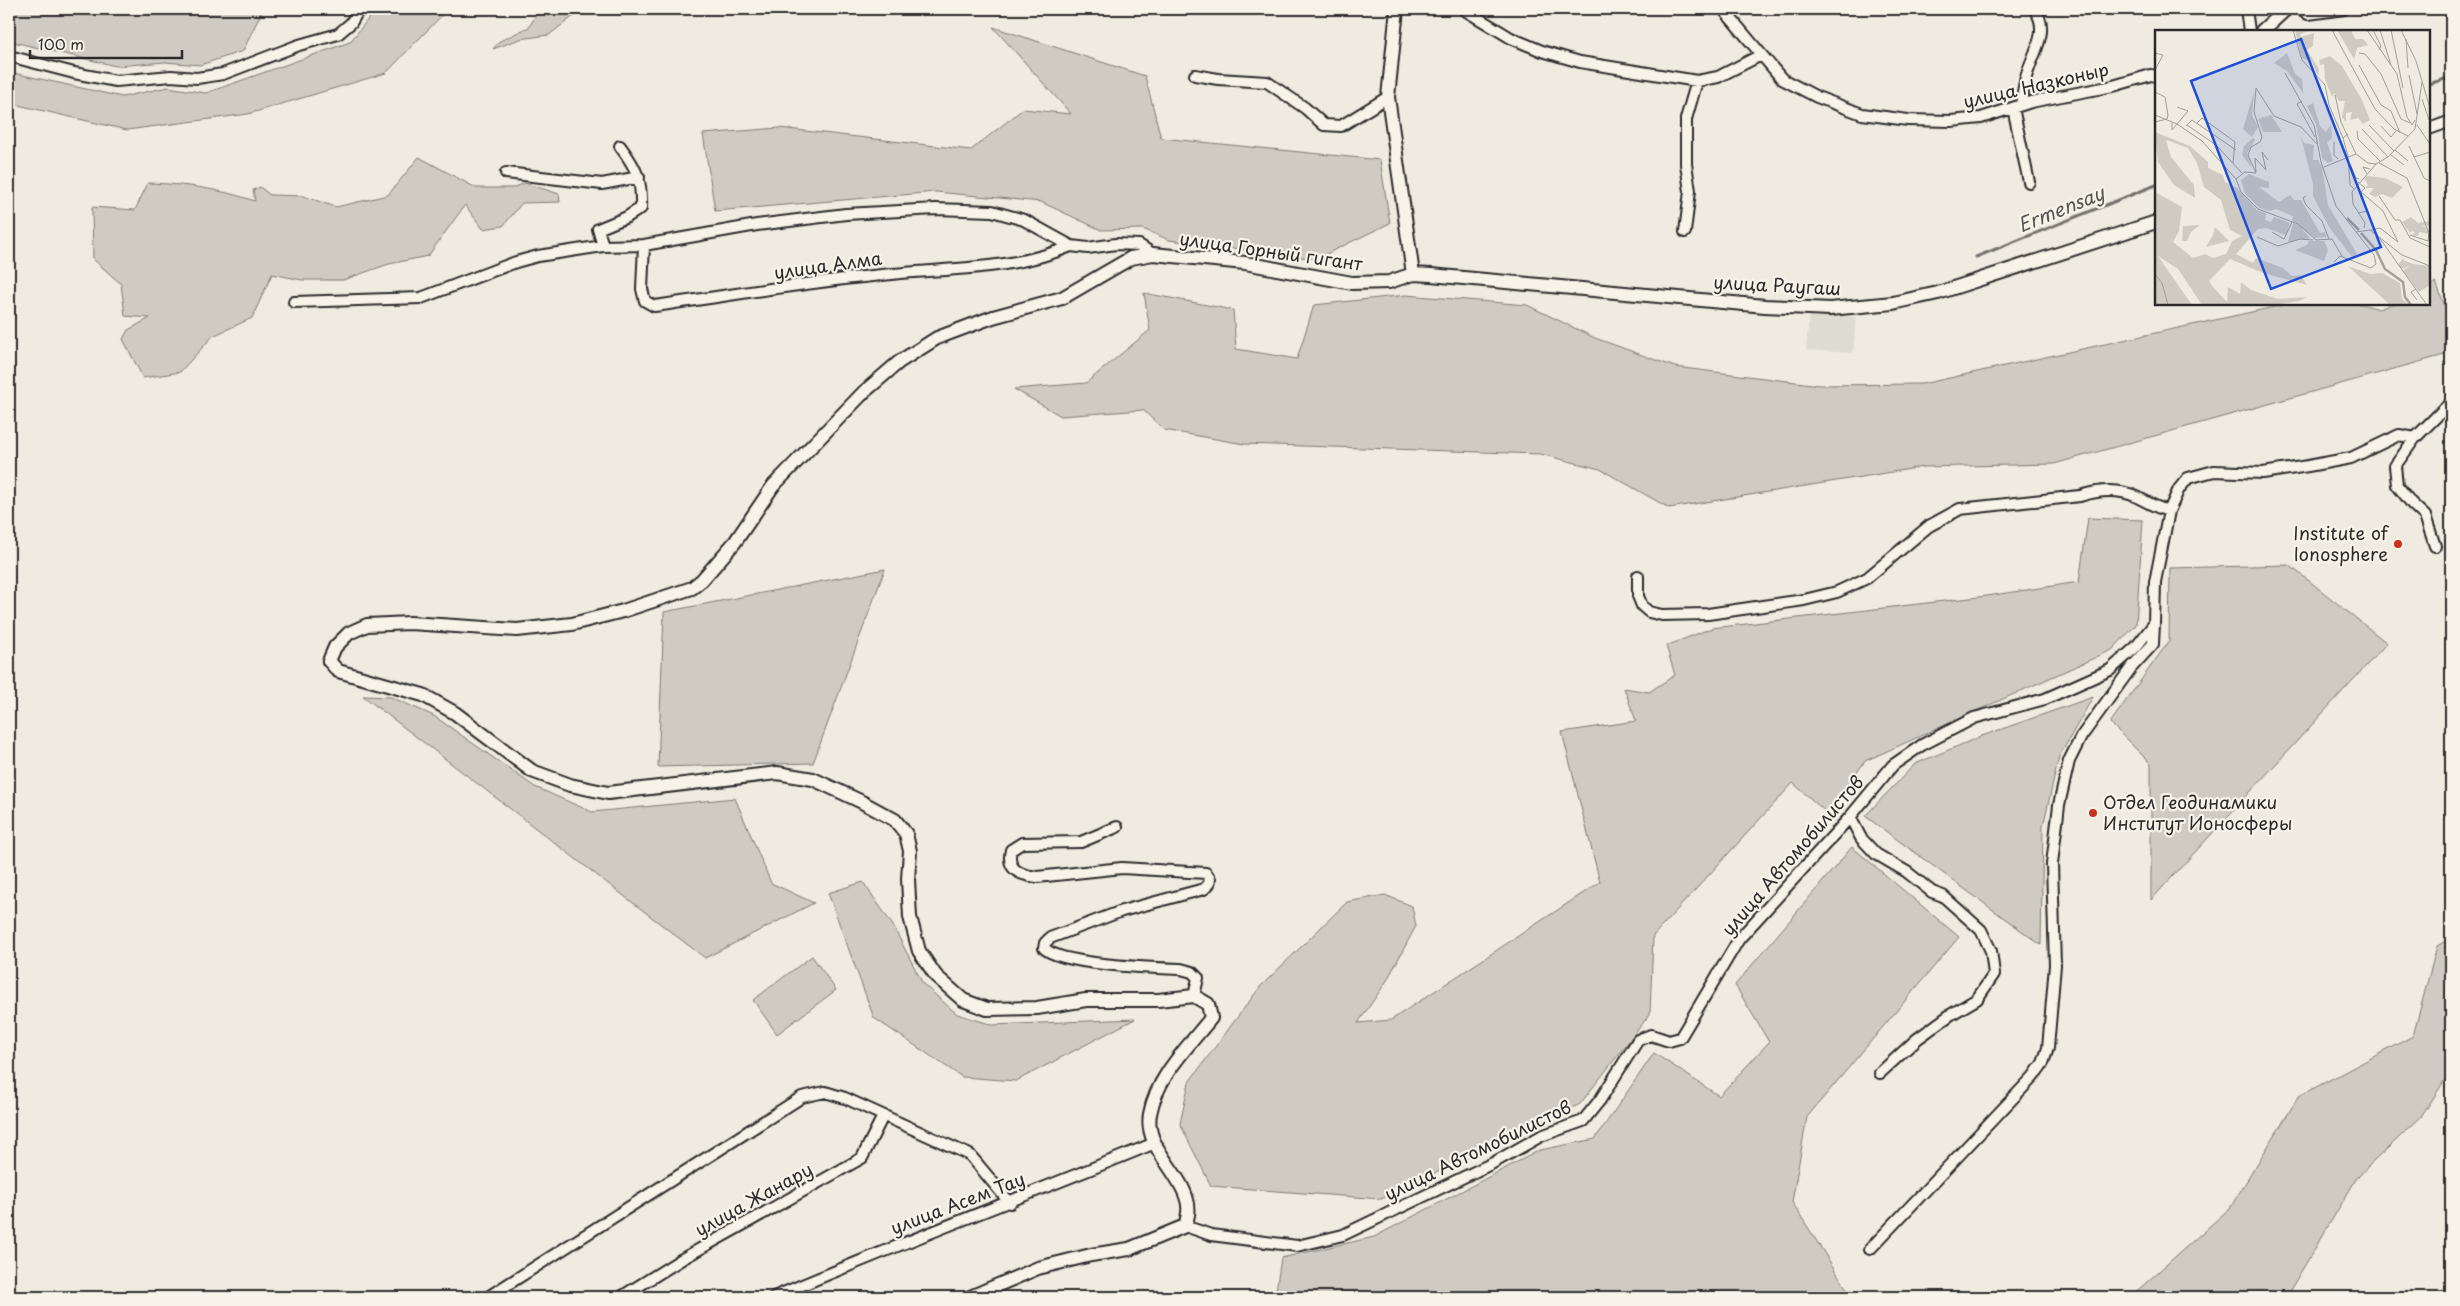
<svg xmlns="http://www.w3.org/2000/svg" width="2460" height="1306" viewBox="0 0 2460 1306" font-family="'Playpen Sans',sans-serif">
<style>
.built{fill:#dedbd1}
.green{fill:#cfcbc2;stroke:#7d7b76}
.lines{fill:none;stroke-linecap:round;stroke-linejoin:round}
.stream{stroke:#74726e;stroke-width:3}
.minor-casing{stroke:#2b2b2b;stroke-width:14}
.tertiary-casing{stroke:#2b2b2b;stroke-width:16}
.minor{stroke:#f7f3e8;stroke-width:10}
.tertiary{stroke:#f7f3e8;stroke-width:12}
.poi-dot{fill:#c8321e;stroke:#f7f3e8;stroke-width:2}
.labels{text-anchor:middle;stroke-width:4.5;stroke-linejoin:round;paint-order:stroke}
.street-label{font-size:18px;fill:#2b2b2b;stroke:#f7f3e8}
.poi-label{font-size:18px;fill:#2b2b2b;stroke:#f7f3e8;text-anchor:end}
.water-label{font-size:19px;font-style:italic;fill:#555552;stroke:#f7f3e8}
.inset-river{fill:none;stroke:#a4a29a;stroke-width:2.5}
.inset-road{fill:none;stroke:#a19e98;stroke-width:1}
.view{fill:#1d4ed8;fill-opacity:0.15;stroke:#1d4ed8;stroke-width:2.5}
.inset-edge{fill:none;stroke:#2b2b2b;stroke-width:2.5}
</style>
<rect width="100%" height="100%" fill="#efebe0"/>
<filter id="ink" filterUnits="userSpaceOnUse"><feTurbulence type="fractalNoise" baseFrequency=".02" numOctaves="2"/><feDisplacementMap in="SourceGraphic" scale="10" xChannelSelector="R" yChannelSelector="G"/><feConvolveMatrix kernelMatrix="1 2 1 2 8 2 1 2 1" color-interpolation-filters="sRGB"/></filter>
<g filter="url(#ink)">
<path class="built" d="M1809,315L1856,317L1853,353L1806,350Z"/>
<path class="green" d="M9,9H263L243,51L200,65L165,62L116,66L9,41Z
M376,9H448L386,73L248,114L127,130L9,103V72L122,97L168,87L206,93L350,42Z
M540,9H577L575,15L549,35L520,39L493,49L500,41L529,27Z
M993,27L1145,76L1161,138L1380,160L1390,223L1316,259L1169,240L1143,229L1101,230L1041,202L936,192L715,211L703,134L779,128L971,150L1023,109L1071,114Z
M419,157L476,188H513L525,183L559,194L560,202L522,203L503,226L483,229L465,205L428,256L389,264L343,280H302L272,274L252,318L213,336L180,372L143,378L123,339L128,330L150,318L125,316L121,284L93,259L92,207L135,210L148,183C185,184 220,189 255,201L253,190L260,187L270,195L303,196L336,207L388,195Z
M2436,282L2451,323V347L2444,355L2054,464L1923,467L1669,508L1600,469L1540,454L1244,444L1164,430L1143,410L1061,416L1014,389L1086,383L1150,330L1144,293L1233,310L1236,349L1297,359L1314,305L1406,295L1527,305L1595,338L1675,367L1820,385L1922,384L2288,304H2362L2379,309L2391,304H2429V286Z
M2088,518L2143,520L2136,625L2112,650L1865,761L1828,814L1793,783L1653,936L1650,1014L1580,1104L1381,1199L1211,1186L1180,1124L1189,1082L1260,987L1347,902L1385,895L1412,906L1416,926L1386,982L1358,1023L1391,1020L1600,882L1562,732L1636,721L1624,688L1649,692L1675,675L1666,646L1712,628L1987,596L2079,582Z
M2289,565L2387,643L2151,900V764L2110,723L2169,641L2170,568Z
M885,569L813,763L658,767L664,612Z
M363,696L391,697L434,716L535,787L592,812L735,798L771,883L814,903L705,958Z
M2093,697L2059,757L2043,826L2041,945L1865,816L1915,764L1982,736Z
M1852,847L1959,937L1807,1117L1792,1202L1852,1297H1268L1276,1291L1281,1258L1374,1237L1540,1150L1595,1139L1654,1053L1719,1096L1769,1042L1735,985Z
M863,882L892,924L923,984L957,1014L993,1025L1135,1019L1016,1081L962,1077L874,1018L828,893Z
M2451,938V1070L2422,1116L2358,1176L2286,1297H2130L2230,1208L2299,1096L2413,1036L2437,946Z
M812,956L836,990L777,1034L753,1000Z"/>
<g class="lines">
<path class="stream" d="M2429,84L2451,77
M1976,257L2156,185"/>
<defs>
<path id="minor" d="M1463,9L1511,38L1542,51L1580,62L1697,81L1718,77L1761,55
M1723,9L1782,79L1817,97L1862,114L1908,120L1951,121L1981,118L2031,102L2113,86L2151,75L2156,76
M2246,9L2249,31
M2301,9L2308,14L2344,9
M9,56L74,73L116,81L171,76L197,78L223,74L299,45L338,34L351,23L359,9
M1195,75L1218,79L1267,82L1305,108L1324,125L1341,126L1388,97
M2021,105C2023,94 2024,81 2028,71C2035,50 2050,28 2034,9
M2013,108L2029,182
M2429,129L2451,121
M506,173L602,184L639,177
M1685,232L1690,191L1686,164V119L1697,81
M644,245L642,289L645,301L654,306C733,295 812,281 892,274C952,268 1015,270 1071,246
M603,246L598,229L627,217L641,208C642,180 637,169 620,146
M294,302L421,298L516,262L538,256L603,246L644,245L757,225L846,214L936,209L992,211L1024,220L1071,246L1088,248L1116,244L1139,245L1153,254
M2435,546L2425,516L2412,504L2397,485L2395,466L2415,438L2451,402
M1638,576V596L1642,606L1649,612L1662,615L1708,614L1804,600L1837,592L1867,578L1929,526L1960,509L2080,496C2099,490 2118,488 2137,497C2149,503 2156,508 2169,511
M1850,817L1861,838L1876,854L1907,872L1932,892L1943,896L1981,930L1991,951L1994,974L1977,999L1950,1015L1917,1039L1880,1073
M1117,827L1081,842L1022,843L1011,850C1006,870 1020,875 1037,877L1122,868L1206,873L1210,879L1209,884L1204,889L1122,911L1050,938L1045,943L1044,948C1061,965 1154,968 1181,969L1192,972L1198,978L1194,996
M1185,1226L1211,1235L1297,1246L1343,1235L1493,1163L1541,1136L1583,1121L1600,1100L1638,1040L1651,1035L1669,1041L1680,1038L1739,939L1850,817L1893,765L1922,745L1974,718L2045,699L2110,670L2136,647L2154,624L2155,582L2169,511L2179,489L2188,478L2214,471L2263,473L2308,466L2351,458L2399,435L2415,438
M1870,1249L2033,1077L2043,1063L2048,1048L2055,965L2052,864L2059,805L2069,761L2081,737L2131,668L2153,644L2154,624
M488,1297L802,1097L825,1092L845,1098L970,1155L1010,1203
M621,1297L682,1259L862,1158L883,1116
M774,1297C900,1243 1028,1195 1155,1143"/>
<path id="tertiary" d="M1397,9L1388,97L1413,274
M2262,31L2286,9
M970,1297L1038,1268L1091,1255L1129,1249L1185,1226C1188,1217 1190,1209 1187,1200C1180,1171 1144,1147 1150,1114C1157,1076 1188,1047 1211,1018L1208,1004L1194,996L1158,1000H1086L1037,1008L987,1009L963,1000L936,976L919,951L910,917L908,879L910,851L906,834L895,820L860,801L813,779L777,773L608,793L570,785L532,771L455,713L423,695L338,671L329,661L335,647L349,633L367,625L410,623L517,630L572,624L623,611L692,588L702,580L735,542L773,486L864,392L899,362L937,338L993,317L1062,298L1131,258L1153,254L1245,263L1352,283L1389,282L1413,274L1431,275L1765,306L1830,309L1893,303L1938,293L2156,222"/>
</defs>
<use href="#minor" class="minor-casing"/>
<use href="#tertiary" class="tertiary-casing"/>
<use href="#minor" class="minor"/>
<use href="#tertiary" class="tertiary"/>
</g>
</g>
<g class="poi-dot">
<circle cx="2398" cy="544" r="5"/>
<circle cx="2093" cy="813" r="5"/>
</g>
<g class="labels">
<g class="street-label">
<text transform="translate(2036 86) rotate(-13)" y="6">улица Назконыр</text>
<text transform="translate(1271 252) rotate(8)" y="6">улица Горный гигант</text>
<text transform="translate(828 266) rotate(-8)" y="6">улица Алма</text>
<text transform="translate(1777 286) rotate(3)" y="6">улица Раугаш</text>
<text transform="translate(1793 856) rotate(-49)" y="6">улица Автомобилистов</text>
<text transform="translate(1478 1151) rotate(-26)" y="6">улица Автомобилистов</text>
<text transform="translate(754 1200) rotate(-29)" y="6">улица Жанару</text>
<text transform="translate(958 1204) rotate(-21)" y="6">улица Асем Тау</text>
</g>
<g class="poi-label">
<text x="2388" y="540">Institute of<tspan x="2388" dy="21">Ionosphere</tspan></text>
<text x="2103" y="809" text-anchor="start">Отдел Геодинамики<tspan x="2103" dy="21">Институт Ионосферы</tspan></text>
</g>
<g class="water-label">
<text transform="translate(2061 209) rotate(-22)" y="7">Ermensay</text>
</g>
</g>
<g transform="translate(2155 30)">
<rect width="275" height="275" fill="#efebe0"/>
<path d="M140,0H157L145,4L146,7L159,3L158,16L152,20L164,39L163,46L157,32L147,28ZM182,0H196L200,9H208L213,15L202,18L199,29ZM132,23L140,44L147,49L148,63L132,41L119,33ZM175,26L187,36L207,70L215,90L208,94L203,88L195,90L197,82L191,83V92L187,87L190,71H184L179,63L177,67L170,49L169,34L165,35L164,30ZM99,62L97,85L103,97L97,107L88,99ZM158,73L165,96L171,102L176,94L177,108L172,112L178,131L173,133L167,128L161,94L152,76ZM116,85L127,102H108L103,89ZM0,102L35,116L53,132V138L68,145L70,152L82,158L102,180L111,183L110,190L116,192L119,187L135,193L131,205L111,198L103,199L81,224L98,233L101,228L128,238L137,246L146,245L152,255L108,243L75,229L54,251L58,257L72,272L73,257L85,264L86,252L96,260L123,269L152,267L144,271L118,275H47L23,239L3,226L37,275H0V162L27,177L24,201L18,212L38,228L50,224L58,228L71,224L77,211L87,206L75,200L66,170L49,157L42,133L33,118L11,110L16,127L39,155L40,168L19,155L3,132ZM146,107L149,113L159,115L158,130H163L167,137L173,175L202,224L197,227L174,197L158,166V154ZM98,108L100,110L92,123L97,138L87,125L89,116ZM94,144L114,152V158L104,157L124,172L135,165L139,170H146L165,203L170,202L172,207L160,208L137,190L138,186L121,179L114,181L104,178L90,164L86,150ZM212,146L230,148L248,157L237,168L227,164L220,167L214,164L219,158H211L213,154L209,149ZM256,187L263,193L275,191V195L266,196L271,197L274,204L264,202L263,206L257,205L260,202L257,201L255,203L247,192ZM138,193L144,195L155,208L133,212ZM45,195L36,202L32,211H27L28,196ZM60,197L74,211L51,217L58,205ZM154,211H169L173,220L169,231L140,220L152,215ZM249,227L248,230L258,234L275,236V255L264,262L248,241L254,236L247,239L243,235ZM193,236L215,244L227,243L245,253L247,269L254,275H235Z" fill="#cfcbc2"/>
<path class="inset-river" d="M192,188L204,200M206,203L221,220L230,239L248,252L250,267L256,275"/>
<path class="inset-road" d="M138,0L147,30L170,55L174,75L188,108L193,104M177,0L220,79L239,99L253,106M212,0L242,44L252,87L257,95L260,90M218,0L226,16L224,20M225,0L236,35M236,0L248,58M246,0L261,31L275,78M251,9L253,38M0,23L8,25L0,40M204,23L210,24L226,44L246,89L255,93M204,35L226,75L236,81L245,103M130,43L159,95L166,132L181,176L219,225L221,234L216,238L185,226L179,232M254,45L262,84M0,62L10,67L13,85L12,89L0,92M180,65L186,92L201,124L213,133L221,134L233,127L260,99L267,52M267,69L274,90M147,71L142,74L160,107M0,85L22,94L47,111L81,149M17,93V100L33,81L22,77M42,93L47,88L80,112L78,133M32,95L61,115L87,143M214,95L239,121M262,95L275,114M31,96L37,90L81,120M226,96L236,107L241,101M207,99L233,127M202,101L203,109L226,132M188,108L193,126L195,155L199,159M179,112V125L183,129M254,116L269,148L275,151M240,120L253,131M236,125L249,135M259,127L275,122M224,133L252,148L274,203L273,211M196,136L201,148L204,149M169,137L201,124M101,142L100,128L111,140L107,122L113,130M212,144L208,137L215,139M81,149L90,142L101,143L93,125L96,117L105,112L107,107L99,82L101,58L119,86L146,97L162,114M81,149L86,162L103,179L143,194L161,210L177,209L187,226M203,152L210,158L206,162L228,181L243,212L225,198L216,200M151,166L148,168L151,175L167,191L174,209M224,166L240,190H245L255,208L275,217M203,183L212,181L209,173M209,198L210,193L198,174L197,162L221,134M117,202L129,209L137,192M201,202L215,200L247,225L275,236M221,203L272,275M255,205L273,211M102,207L123,216L145,209L158,210M0,244L7,253L13,275M261,259L256,262L262,270"/>
<path class="view" d="M146,9L226,217L116,259L36,51Z"/>
<rect width="275" height="275" class="inset-edge"/>
</g>
<rect width="2460" height="1306" fill="none" stroke="#f7f3e8" stroke-width="30"/>
<rect x="15" y="15" width="2430" height="1276" fill="none" stroke="#2b2b2b" stroke-width="2" filter="url(#ink)"/>
<path d="M30 50v8h152v-8" fill="none" stroke="#2b2b2b" stroke-width="2.5"/>
<text x="38" y="50" font-size="15" fill="#2b2b2b" stroke="#f7f3e8" stroke-width="4" paint-order="stroke">100 m</text>
</svg>
